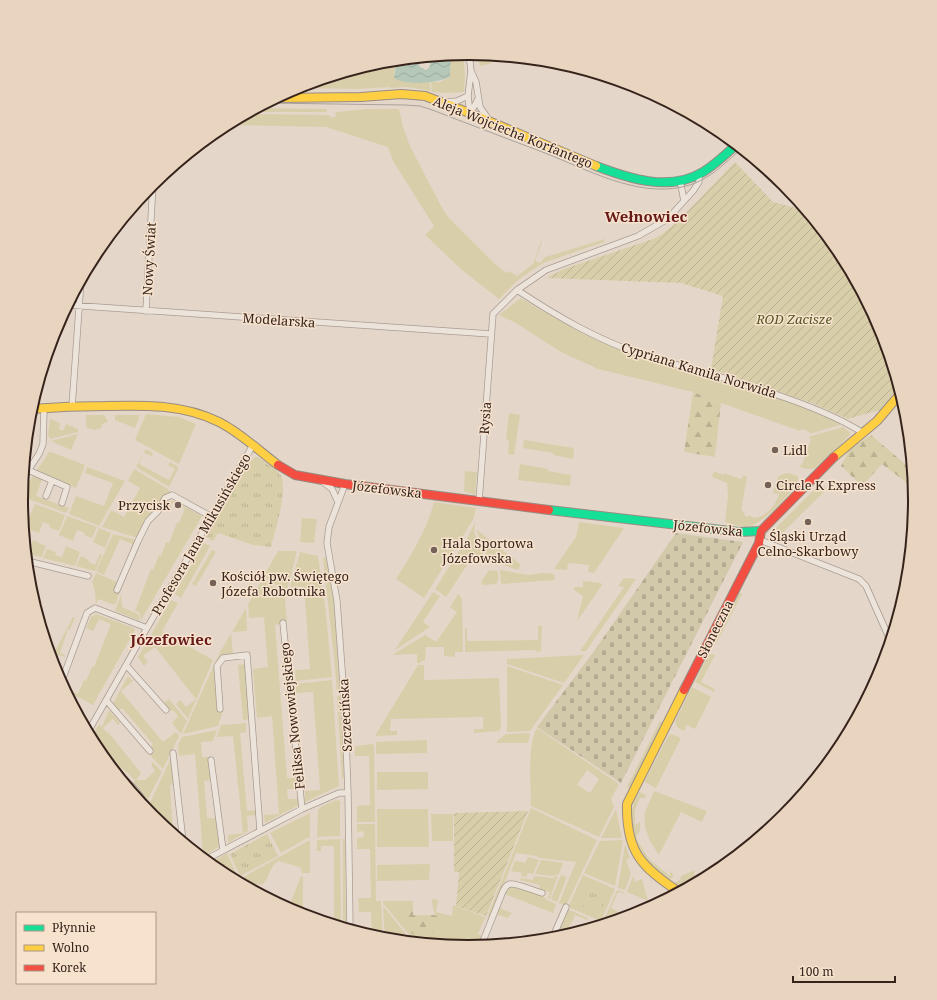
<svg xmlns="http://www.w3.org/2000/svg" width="937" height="1000" viewBox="0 0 937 1000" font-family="'Noto Serif',serif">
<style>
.grass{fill:#d8cfaa;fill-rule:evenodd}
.forest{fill:url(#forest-firs)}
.cemetery{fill:url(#cemetery-stones)}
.park{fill:url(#park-tufts)}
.garden{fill:url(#garden-furrows)}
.water{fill:url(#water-waves)}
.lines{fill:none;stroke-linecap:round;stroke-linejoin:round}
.street-casing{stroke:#a99c93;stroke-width:7}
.fast-casing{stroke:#988c83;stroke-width:10}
.slow-casing{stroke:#988c83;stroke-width:10}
.jam-casing{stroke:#988c83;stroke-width:10}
.street{stroke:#ece4db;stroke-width:5.5}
.fast{stroke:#16e098;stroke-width:8}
.slow{stroke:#ffcf43;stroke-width:8}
.jam{stroke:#f24e42;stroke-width:8}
.tram{stroke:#aaa29c;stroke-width:1}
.poi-dot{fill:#746258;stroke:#f7e3cd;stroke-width:1.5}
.labels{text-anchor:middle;stroke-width:3;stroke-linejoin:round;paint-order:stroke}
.street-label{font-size:13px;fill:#37231b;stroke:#f7e3cd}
.park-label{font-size:13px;font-style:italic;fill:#525521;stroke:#f7e3cd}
.poi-label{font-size:13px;fill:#37231b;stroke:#f7e3cd;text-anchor:start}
.quarter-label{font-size:15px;font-weight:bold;fill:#661918;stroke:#f7e3cd}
.rim{fill:none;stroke:#37231b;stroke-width:2}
</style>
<defs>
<pattern id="forest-firs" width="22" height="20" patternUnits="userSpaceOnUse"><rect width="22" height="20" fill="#d8cfaa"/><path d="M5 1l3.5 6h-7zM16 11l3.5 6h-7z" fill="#bab192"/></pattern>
<pattern id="cemetery-stones" width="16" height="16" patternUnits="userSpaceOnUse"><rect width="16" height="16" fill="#d1c9aa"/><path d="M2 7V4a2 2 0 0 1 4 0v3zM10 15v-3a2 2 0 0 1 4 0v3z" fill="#b4ac92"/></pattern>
<pattern id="park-tufts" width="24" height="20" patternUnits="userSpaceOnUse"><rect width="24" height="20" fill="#d8cfaa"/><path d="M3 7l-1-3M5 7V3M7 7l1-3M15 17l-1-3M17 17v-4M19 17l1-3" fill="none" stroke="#bab192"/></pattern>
<pattern id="garden-furrows" width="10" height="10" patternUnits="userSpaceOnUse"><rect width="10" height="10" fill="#d8cfaa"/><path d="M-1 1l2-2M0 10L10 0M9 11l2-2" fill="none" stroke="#bab192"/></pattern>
<pattern id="water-waves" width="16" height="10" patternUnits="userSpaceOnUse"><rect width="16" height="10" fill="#b5c8b8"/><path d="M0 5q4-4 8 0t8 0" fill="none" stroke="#9cac9e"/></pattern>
</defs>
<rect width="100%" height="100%" fill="#e4d7c9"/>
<path class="grass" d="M463,53L465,74L464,92L446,93L432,92L431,82H440L450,77L451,54Z
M477,53L496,55V59L490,64L480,66Z
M397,60L394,74L429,81L431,91L407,87L390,88L389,87L360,89L294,88L381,61Z
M258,108L327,109V111L325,112H249Z
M367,109H399L403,127L410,146L441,206L449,218L494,263L506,273L509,271L517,276L533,264L541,241L542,242L535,261L540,263L545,257L605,239L604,242L543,263L518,280L499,299L462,270L425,235L434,226L393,161L388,147L326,127L225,125L245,114L329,115L332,118L336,116L335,113L337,112Z
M521,298C561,323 604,346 649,361C669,367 691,371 711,377C754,388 804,404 843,424L809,434L810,432L802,429L800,431L721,403L693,392L598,369L561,352L516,323L499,315Z
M509,413L520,415L514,455L508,454L509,441L506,440Z
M146,414L179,417L196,424L179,464L135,440Z
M86,415H104L108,422L102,424L101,428L94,430L86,427Z
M115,415H140L135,428L115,420Z
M50,419L60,423L59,429L63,431L66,424L78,429V432L50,439L48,435Z
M843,427L850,432L849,436L814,469H808L800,467V465H802L811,439L808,437Z
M78,434L71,450L51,441Z
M524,440L574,448L573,459L553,455V453L523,448Z
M146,449L153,453L152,456L144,453L139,464L169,480L175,469L168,465L170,462L177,466L178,469L169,487L136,467Z
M49,452H51L85,465L76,488L35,473Z
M520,464L548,469V471L571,475L570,486L518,480Z
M87,467L125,481L99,526L69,514L76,496L104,506L113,483L85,473Z
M134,469L168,489L171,494L138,538L102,527L111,510L124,517L140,488L128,481Z
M465,471L477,472L475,495L464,491Z
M714,471L723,475L724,473L741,479L744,475L747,477L741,510L745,513L744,515L747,517L749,515L754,518C766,517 776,505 779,494L773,493L778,477C784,472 792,472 798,477V484C787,496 765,523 749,526C742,528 732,524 725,522L728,496L727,483L712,477Z
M34,475L42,479L36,496L69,508L66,513L21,496L22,493Z
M820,484L827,489L775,540C772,538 770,536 772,532Z
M168,501H174L202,516L141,620L139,612L135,611L151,569L153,570L159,555L161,556L166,542L169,543L177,522L179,523L185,508L172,503L170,508L165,506Z
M434,502L476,508L474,518L424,598L396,579C411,555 427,530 434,502Z
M35,504L65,515L59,531L50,528V525L43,522L39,533L25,528Z
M67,516L97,527L92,538L84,535L85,533L77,530L73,541L59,535Z
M302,518L317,519L314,543L300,542Z
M475,522L474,531L485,559H481L479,560L473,556L446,597L435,589L468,537Z
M579,522L624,528L594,573L588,572L589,565L568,563L567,570L554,569L576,537Z
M99,528L111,533L105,548L93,542Z
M476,529L521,565L518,570L488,560Z
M113,534L137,540L135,545L120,539L104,575L96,571Z
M33,540L46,546L42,557L26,554V550L29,551Z
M204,543L210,546L181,598L175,594Z
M66,546L80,552L75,566L43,558L47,549L56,552L55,555L62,557Z
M212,550L216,552L196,586L192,584Z
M278,551H297L286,595L280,588L264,576Z
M300,552L318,556L325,605L332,677L296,681L295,670L310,669L304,587H290Z
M100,554L102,555L95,571L76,566L81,556L89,560V562L95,565Z
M326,557L334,602L340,692H337L334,658L323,558Z
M489,570L497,571C499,574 499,581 496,584L483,585L481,582Z
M500,570L528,575L543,573L554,574L555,580L503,584L501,583Z
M96,573L119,583L116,591L120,592L115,605L98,599L96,604L95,592L92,582Z
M263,578L279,590L285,598L287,621H281V624L275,625L287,778H297L298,789H287L288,799H299V805L265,823L264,815L279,814L272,716L257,718L253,669L268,667L264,617L249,618L248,604Z
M624,578L636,579L586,651H580L624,587L618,586Z
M583,581L601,583L602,585L577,621L583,596L574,590V587H583Z
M433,592L440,596L423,622L430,627L395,650Z
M738,592L742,594L716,644L713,642Z
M458,594L462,599L463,652H455V657L444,656V647H426L425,661H421V663H417V654L392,655L425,635L436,642L457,612L450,607Z
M121,595L122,607L138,614L140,621L115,611Z
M171,600L178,603L162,631L213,660L188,719L176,704L180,700L186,707L196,699L155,647L143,656L148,662L144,666L138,657Z
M246,608L247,631L231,632L233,655L223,656L216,666L218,711H223L218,726L183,734L219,654Z
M96,614L134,628L135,630L93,705L66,691L63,687L66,680L68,681L65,689L78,694L84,680L86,681L92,667H94L111,624L99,619L93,631L86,628L91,617Z
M73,617L75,618L70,629H68L60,653L65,655V657L59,655L54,668L51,659Z
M538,626H542L541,651L537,652L536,650L465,652V628H467V641L538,640Z
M711,654L715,655L701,682L715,689L714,692L695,682L708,655Z
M584,655L564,683L507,664V659Z
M247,664L251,719L243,720L238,665Z
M418,665H424V680L499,678L501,727L499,731L474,733V729H483V717L391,719L390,731H397V735L375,736Z
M507,666L563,685L530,731L507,732Z
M128,676L133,681L121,691L163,742L176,732L179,736L163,769L150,755L154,752L150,748L153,744L122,708L118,711L112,705Z
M332,680L339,786L305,802V791L320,790L313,692L296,693L295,684Z
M692,687L711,697L695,729L687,725L684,731L677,727L675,721Z
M340,695L344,777L342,780L337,696Z
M169,699L187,721L181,734L172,723L178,716L173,710L171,711L164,703Z
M109,710L120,723L118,725L113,719L103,728L107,733L108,732L141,773L136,780H145L155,771L151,765L153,762L162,772L147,801L136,785L132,784L135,780L119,766L100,753L91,738L99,724L102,727Z
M660,721L663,723L630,789L627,787Z
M246,723V732L240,733L247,811L257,810V815L247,816L248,831L228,843V835L243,833L233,736L217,737L221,725Z
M537,728L619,784L611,799L614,807L599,837L531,806C531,786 527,744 537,728ZM587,770L599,779L590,793L577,785Z
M217,730L213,741L201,742L202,757H209L211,780L204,781L207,818H216L219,847L201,857L199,855L203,854L195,754L179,756L178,745L182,737Z
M530,733L528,743H497V741L506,734Z
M671,734L681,738L656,788L644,782L668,736Z
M427,740V753L376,754V742Z
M374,744L375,822H357V806L370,805L369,756H355V746Z
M172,756L175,785H170L173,834L154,818L155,815L151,812L149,805Z
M377,772H428V789L377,790Z
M654,791L707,811L702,822L681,812L659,855C651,844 642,828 645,813C647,806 651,798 654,791Z
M639,792L644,794L646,796L645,798H640L635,810V825L640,822V831L636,836L637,840L649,859L670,876V870L673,874V876L670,880C659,873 649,865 642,854C634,843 629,823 632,809C633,803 636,797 639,792Z
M336,800L340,801V836L317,837L318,810L322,806Z
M531,808L597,840L566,906L559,903L576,862L540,858L536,856L516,853L491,918L487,917Z
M377,809H428L429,847H377Z
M616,809L622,838H601Z
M310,813V838H307L281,853L270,833Z
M431,814H453V841H432Z
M357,824H375L376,901H381L383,939L372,936L371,912H359L358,898H371L370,849H357V838L364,837L363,831L357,832Z
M340,839L341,927L334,925V846H321V851H317V840Z
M343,839H345L346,928L343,927Z
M623,840L615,886L584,873L600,841Z
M308,841H310V873H302L301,868L299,867L279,861C270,864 270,878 262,885L248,883L243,884L236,881Z
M625,844L630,858L626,860L631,874L625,890L618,888Z
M528,857L539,860L533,874L528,873L526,877L521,876L522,873L511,871L515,861L525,863Z
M541,860H543L563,863L559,874L553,876L535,874Z
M430,864L429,880L377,881V865Z
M695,870L694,875L699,881C686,887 687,892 674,883L680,880L681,876Z
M558,875L550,899L548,898L550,892L539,890L540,885L520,880L521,878L533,880L534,876L553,878Z
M561,875L567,877L557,902L551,899Z
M583,875L615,889L601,921L568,907Z
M301,876L303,877V915L288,909Z
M633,876L635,882L642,879L648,901L627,892Z
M510,885L541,894L547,900L556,904L553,913L505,894L500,908L512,913L508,918L495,914L504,892Z
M617,890L625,893L624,894L618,892L611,908L629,917L606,924L604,923L603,922Z
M432,899L438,900L436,912L452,916L453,905L490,919L485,918L478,934L482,936L479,946L468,947L415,942L383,903L384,901H413V915H434L435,912L433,911C434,906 431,904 432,899Z
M383,906L406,934L400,941L385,939Z
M567,909L588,918L587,920L575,915L567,932L571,934L554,939Z"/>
<path class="forest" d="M693,392L721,403L715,457L684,452Z
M871,435L910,468L913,465L915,489L882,464L862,486L841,466L849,450Z
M410,905H413V915H434L439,917L440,920L438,926L428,940H420L406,928L402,910L405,906Z"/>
<path class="cemetery" d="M676,533L743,542L621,783L537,727L592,654Z"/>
<path class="park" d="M255,457H258C264,461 275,469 280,474C289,488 275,531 271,547L253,545L218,533L213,541L206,537L250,462Z
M267,834L278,856L240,876L230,854Z
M227,853L238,878L234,880L220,872L209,863Z
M590,891L606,899L599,914L583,907Z"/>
<path class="garden" d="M735,162L773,202L807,211L841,252L882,328L879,335L884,337L899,386L880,410L848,419L812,403L711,369L723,296L681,283L546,278L564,269L653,239L661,235L678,221Z
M528,811L486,916L456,906L459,872H454V813Z"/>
<path class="water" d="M451,54L450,77C438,83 406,86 394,78L397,60L423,57L421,58L419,66L426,70C430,68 431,65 430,61L425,57Z"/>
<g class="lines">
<defs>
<path id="street" d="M469,53L471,71L476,82L480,107L489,120
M446,102L457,101L468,96
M470,114L468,96L471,71
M470,114L478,99
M680,180L684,201
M517,290C558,317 599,341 646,356C662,361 678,365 693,369C725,378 757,388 789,399C814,408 840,418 863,433
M68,305L491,334
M146,311L153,183
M72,407L81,280
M28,470L67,487L62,503
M23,478L39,454L43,444L44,408
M322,481L332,489L338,502
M345,484L329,527L327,543L337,601L345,711L348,793L350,929
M46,496L52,481
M479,501L493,314L517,290L546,270L638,236L664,221L673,213L693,191L699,182V174
M760,540L859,579L866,586L891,642
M27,561L88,576
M117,590L138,541L148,521L158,511L165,498L172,495L212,517
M283,623L302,809
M126,665L166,710
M61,683L87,613L95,608L147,628
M106,700L150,751
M220,709L217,666L223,658L247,655L260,830
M88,732L147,628L253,445
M173,753L183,842
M211,760L223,850
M118,774C130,784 143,795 147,810
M205,860L302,809L339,793H348
M552,939L566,907
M481,946L503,891C504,889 506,885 510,884C517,883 534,891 542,893"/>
<path id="fast" d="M596,166C630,179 670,192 703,172C716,164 726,154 737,144
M549,510L739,532L761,531"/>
<path id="slow" d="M276,98L361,97L401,94L425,96L467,112L596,166
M31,409C56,407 80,406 105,406C144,405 183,404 219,422C241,433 259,451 278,465
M834,457L877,421L901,393
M679,892C641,867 626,851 627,804L684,690"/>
<path id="jam" d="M278,465L295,475L345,484L549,510
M684,690L759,543L761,531L834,457"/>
</defs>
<use href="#street" class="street-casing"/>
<use href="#fast" class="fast-casing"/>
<use href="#slow" class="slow-casing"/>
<use href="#jam" class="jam-casing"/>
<use href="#street" class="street"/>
<use href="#fast" class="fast"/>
<use href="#slow" class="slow"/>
<use href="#jam" class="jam"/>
<path class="tram" d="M266,103L405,105L420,106L435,111C471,125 508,139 545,153C586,169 636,197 682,187C707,182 723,165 742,148"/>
</g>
<g class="poi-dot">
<circle cx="775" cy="450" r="4"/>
<circle cx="768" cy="485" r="4"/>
<circle cx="178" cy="505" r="4"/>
<circle cx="808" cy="522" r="4"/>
<circle cx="434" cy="550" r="4"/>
<circle cx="213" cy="583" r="4"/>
</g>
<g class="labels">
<g class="street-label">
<text transform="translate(513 132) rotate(22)" y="5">Aleja Wojciecha Korfantego</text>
<text transform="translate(149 259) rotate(-87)" y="5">Nowy Świat</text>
<text transform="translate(279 320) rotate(4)" y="5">Modelarska</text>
<text transform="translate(699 370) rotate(17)" y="5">Cypriana Kamila Norwida</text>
<text transform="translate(485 418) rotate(-86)" y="5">Rysia</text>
<text transform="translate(387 489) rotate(7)" y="5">Józefowska</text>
<text transform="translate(708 528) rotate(6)" y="5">Józefowska</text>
<text transform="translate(201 534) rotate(-60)" y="5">Profesora Jana Mikusińskiego</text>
<text transform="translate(715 629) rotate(-63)" y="5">Słoneczna</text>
<text transform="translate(345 715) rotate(-93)" y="5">Szczecińska</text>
<text transform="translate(292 716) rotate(-96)" y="5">Feliksa Nowowiejskiego</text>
</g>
<g class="park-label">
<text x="794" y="324">ROD Zacisze</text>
</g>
<g class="poi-label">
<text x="783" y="455">Lidl</text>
<text x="776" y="490">Circle K Express</text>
<text x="170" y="510" text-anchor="end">Przycisk</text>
<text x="808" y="541" text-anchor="middle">Śląski Urząd<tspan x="808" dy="15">Celno-Skarbowy</tspan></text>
<text x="442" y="548">Hala Sportowa<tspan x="442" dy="15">Józefowska</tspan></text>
<text x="221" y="581">Kościół pw. Świętego<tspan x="221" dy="15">Józefa Robotnika</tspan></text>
</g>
<g class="quarter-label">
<text x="646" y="222">Wełnowiec</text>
<text x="171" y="645">Józefowiec</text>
</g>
</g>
<path d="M0 0H937V1000H0ZM28 500a440 440 0 1 1 880 0a440 440 0 1 1-880 0Z" fill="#e8d4bf" fill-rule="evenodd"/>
<path class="rim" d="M28 500a440 440 0 1 1 880 0a440 440 0 1 1-880 0Z"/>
<rect x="16" y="912" width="140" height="72" fill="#f7e3cd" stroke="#aa9686"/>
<rect x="24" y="925" width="20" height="6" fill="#16e098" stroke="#aa9686"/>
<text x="52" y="932" font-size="12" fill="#37231b">Płynnie</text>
<rect x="24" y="945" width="20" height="6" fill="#ffcf43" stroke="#aa9686"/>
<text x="52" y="952" font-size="12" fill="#37231b">Wolno</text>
<rect x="24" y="965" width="20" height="6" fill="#f24e42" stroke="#aa9686"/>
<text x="52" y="972" font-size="12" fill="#37231b">Korek</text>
<path d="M793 976v6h102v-6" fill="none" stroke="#37231b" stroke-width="2"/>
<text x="799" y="976" font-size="12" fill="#37231b" stroke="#f7e3cd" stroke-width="3" paint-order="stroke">100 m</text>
</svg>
